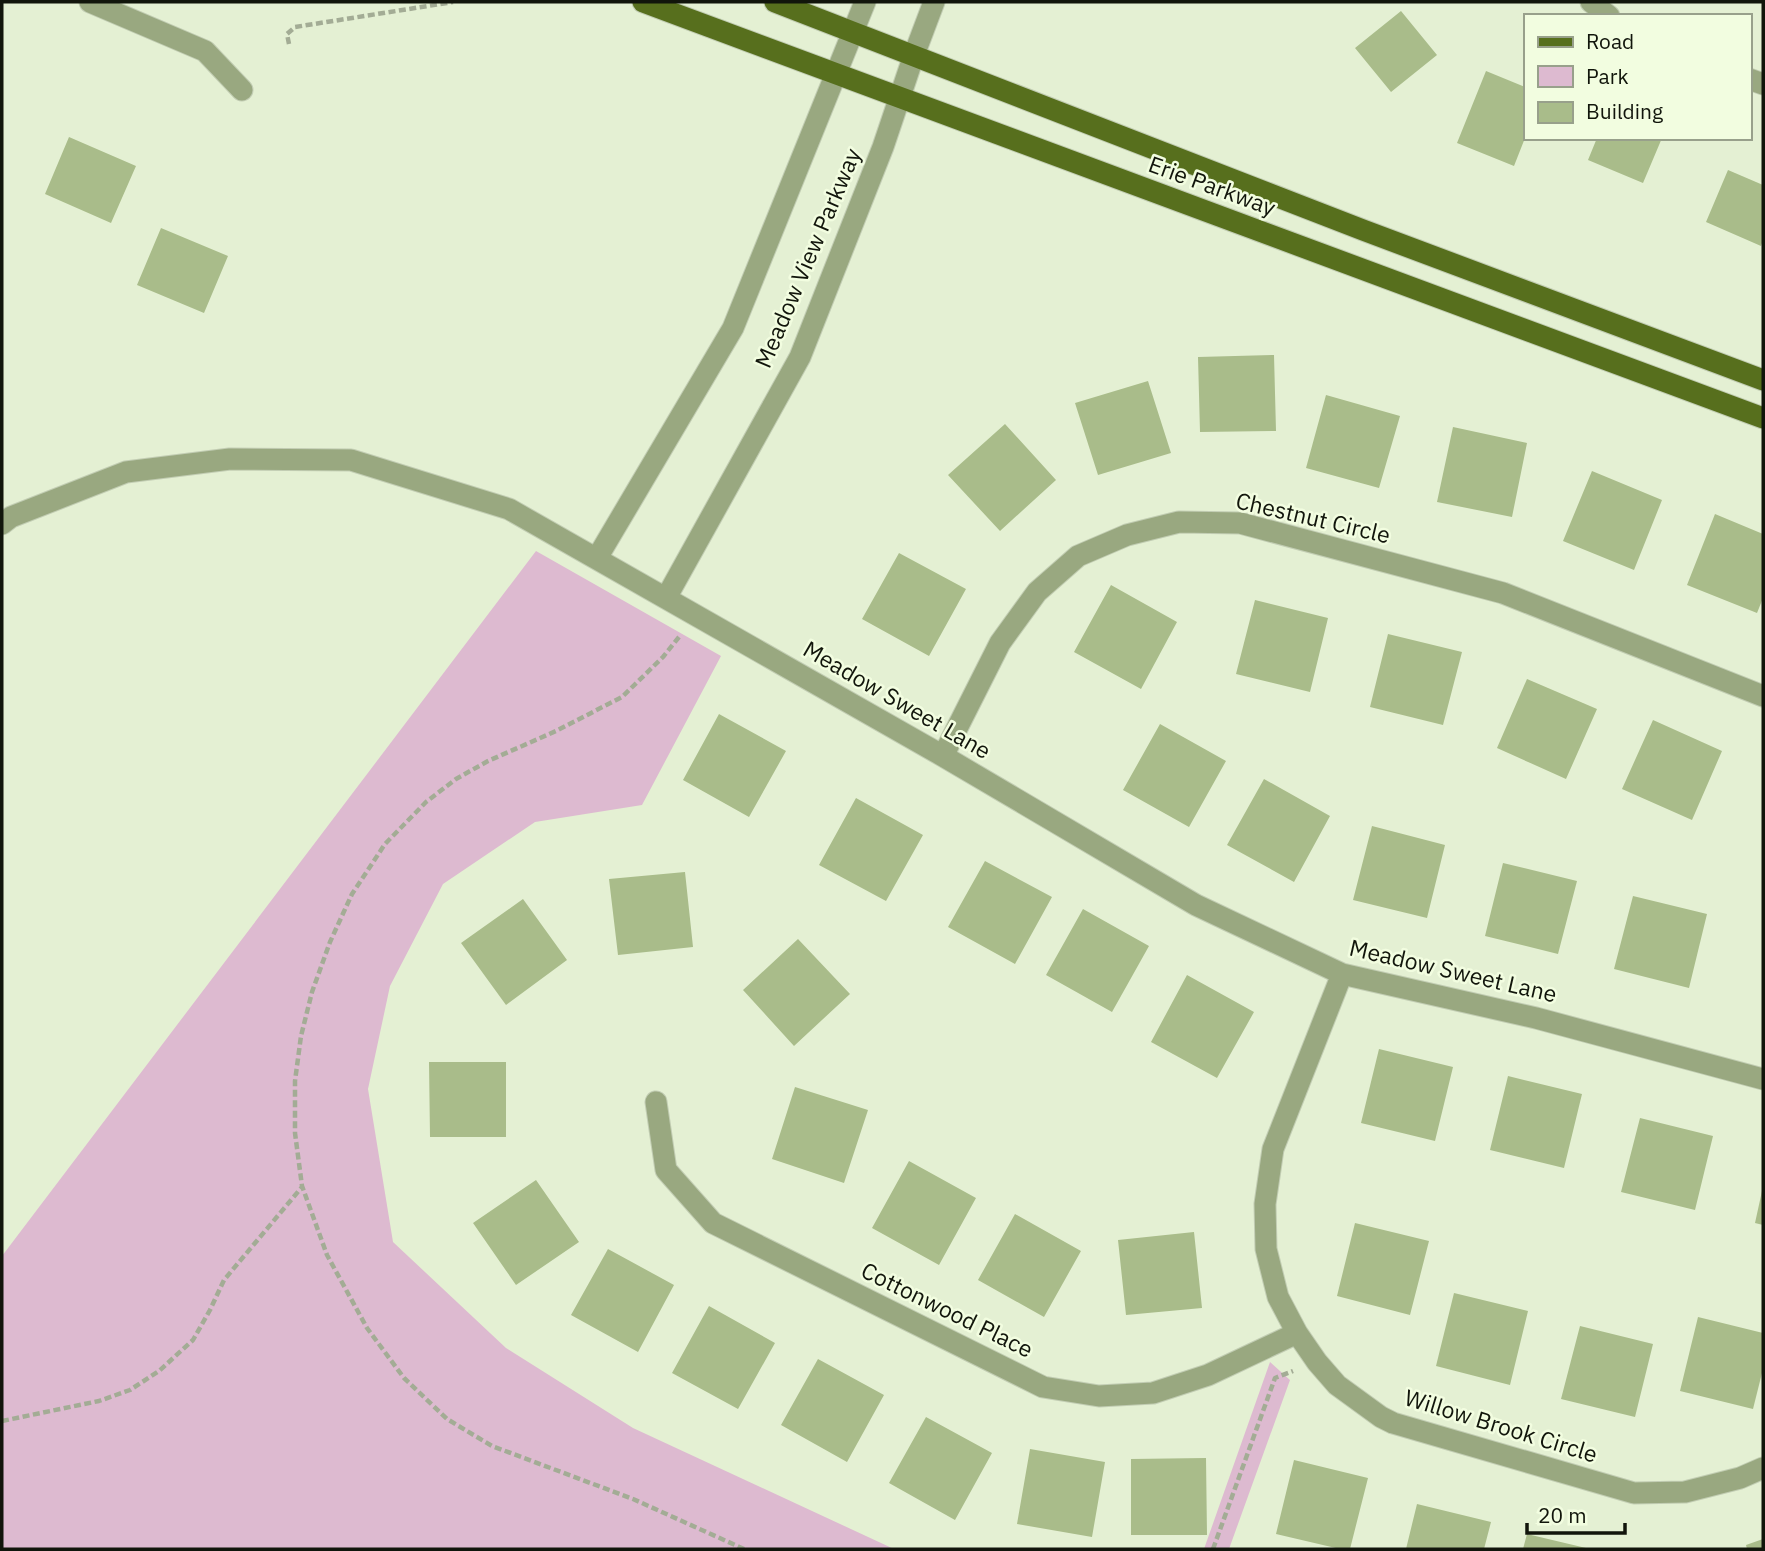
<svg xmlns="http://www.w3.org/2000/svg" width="1765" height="1551" viewBox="0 0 1765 1551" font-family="'IBM Plex Sans',sans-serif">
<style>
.green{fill:#ddbad0}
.building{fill:#a9bc8a}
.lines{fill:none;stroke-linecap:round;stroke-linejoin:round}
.minor-casing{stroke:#c2cdb3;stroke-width:23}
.major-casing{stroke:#c2cdb3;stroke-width:23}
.path{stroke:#a3ac95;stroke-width:4.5;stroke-dasharray:7 3.5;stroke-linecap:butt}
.minor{stroke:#99a880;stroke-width:21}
.major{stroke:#576f1d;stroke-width:21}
.labels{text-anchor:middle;stroke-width:5;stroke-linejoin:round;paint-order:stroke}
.street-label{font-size:23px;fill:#11150b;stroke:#f2fde0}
</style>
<rect width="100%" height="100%" fill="#e4f0d3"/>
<path class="green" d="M536,551L721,656L642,805L535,822L443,884L390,986L368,1089L393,1242L506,1348L633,1428L894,1549H2V1256Z
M1270,1362L1290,1380L1229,1549H1204Z"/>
<path class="building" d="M1401,11L1437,55L1391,92L1355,48Z
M1486,71L1525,87V138L1514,166L1457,143Z
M69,137L136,166L111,223L45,194Z
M1597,138H1662L1643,183L1588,160Z
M1728,170L1763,185V240L1761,246L1706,222Z
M161,228L228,256L204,313L137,285Z
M1274,355L1276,431L1200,432L1198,357Z
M1148,381L1171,453L1098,475L1075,403Z
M1326,395L1400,416L1379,488L1306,468Z
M1005,424L1056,480L1000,531L948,475Z
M1453,427L1527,443L1512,517L1437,502Z
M1592,471L1662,500L1634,570L1563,541Z
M1715,514L1763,534V598L1757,613L1687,585Z
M899,553L966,589L929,656L862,619Z
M1111,585L1177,622L1141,689L1074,652Z
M1255,600L1328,618L1310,692L1236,674Z
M1388,634L1462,652L1443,725L1370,707Z
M1527,679L1597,709L1566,779L1497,748Z
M719,714L786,751L749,817L683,780Z
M1653,720L1722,751L1692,820L1622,789Z
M1160,724L1226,761L1189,827L1123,790Z
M1264,779L1330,816L1294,882L1227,845Z
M856,798L923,835L886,901L819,865Z
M1372,826L1445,845L1427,918L1353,900Z
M985,861L1052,897L1015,964L948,927Z
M1503,863L1577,881L1558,954L1485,936Z
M685,872L693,947L618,955L609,879Z
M1633,896L1707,914L1689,988L1614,969Z
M523,899L567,960L506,1005L461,943Z
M1083,909L1149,946L1112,1012L1046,975Z
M798,939L850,994L794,1046L743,990Z
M1187,975L1254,1012L1217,1078L1151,1042Z
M1379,1049L1453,1067L1435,1141L1361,1123Z
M429,1062H506V1137H430Z
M1508,1076L1582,1094L1564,1168L1490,1150Z
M795,1087L868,1110L844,1183L772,1159Z
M1640,1118L1713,1136L1695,1210L1621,1192Z
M909,1161L976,1198L939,1265L872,1228Z
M536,1180L579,1242L516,1285L473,1223Z
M1762,1191H1763V1225L1755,1223Z
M1015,1214L1081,1251L1044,1317L978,1280Z
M1355,1223L1429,1241L1410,1315L1337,1296Z
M1194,1232L1202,1308L1126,1315L1118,1240Z
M608,1249L674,1285L638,1352L571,1315Z
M1454,1293L1528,1311L1510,1385L1436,1366Z
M709,1306L775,1343L738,1409L672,1373Z
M1698,1317L1763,1333V1369L1753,1409L1680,1391Z
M1580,1326L1653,1344L1635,1417L1561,1399Z
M818,1359L884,1395L847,1462L781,1425Z
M926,1417L992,1453L955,1520L889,1483Z
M1030,1449L1105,1462L1092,1537L1017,1524Z
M1206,1458L1207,1535H1131V1459Z
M1294,1460L1368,1478L1350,1549H1340L1276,1534Z
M1417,1504L1491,1522L1484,1549H1406Z
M1527,1534L1586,1548V1549H1523Z
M1763,1539V1549H1747L1746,1545Z"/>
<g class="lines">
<defs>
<path id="minor" d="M90,2L205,51L242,90
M1591,2L1609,16
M1749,79L1763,84
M2,524L11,517L126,472L230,459L351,460L509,509L943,756L1196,905L1342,974L1536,1018L1763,1079
M597,558L733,328L865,2
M666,598L800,357L883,147L914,55L934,2
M943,756L1000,643L1037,592L1078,556L1127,535L1179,522L1240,523L1503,593L1763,696
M1342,974L1273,1149L1265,1204L1266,1249L1278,1297L1297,1333L1317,1362L1337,1385L1381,1417L1393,1423L1634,1493L1685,1492L1740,1478L1763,1468
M656,1102L666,1170L713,1223L1043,1387L1099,1396L1153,1393L1208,1375L1297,1333"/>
<path id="major" d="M643,2L1763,418
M775,2L1363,230L1763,380"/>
</defs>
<use href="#minor" class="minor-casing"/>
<use href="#major" class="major-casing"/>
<path class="path" d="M289,44L287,34L295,27L453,2
M679,637L663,657L622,697L556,731L488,761L456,779L426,802L385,844L352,894L330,942L312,992L301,1036L295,1081V1133L302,1186L327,1255L367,1328L404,1378L447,1419L492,1446L633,1499L744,1549
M2,1421L99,1401L130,1390L159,1371L193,1340L210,1310L224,1280L302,1187
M1213,1549L1275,1378L1293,1371"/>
<use href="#minor" class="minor"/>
<use href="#major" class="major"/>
</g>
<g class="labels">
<g class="street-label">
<text transform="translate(1212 186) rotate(20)" y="8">Erie Parkway</text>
<text transform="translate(808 258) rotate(-67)" y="8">Meadow View Parkway</text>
<text transform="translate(1313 518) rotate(13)" y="8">Chestnut Circle</text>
<text transform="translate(897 700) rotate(30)" y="8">Meadow Sweet Lane</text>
<text transform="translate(1453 971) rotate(13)" y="8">Meadow Sweet Lane</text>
<text transform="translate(947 1310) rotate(26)" y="8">Cottonwood Place</text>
<text transform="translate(1501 1426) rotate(17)" y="8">Willow Brook Circle</text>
</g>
</g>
<rect width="1765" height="1551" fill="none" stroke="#11150b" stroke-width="7"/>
<rect x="1524" y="14" width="228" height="126" fill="#f2fde0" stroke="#98a08b" stroke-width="2"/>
<rect x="1538" y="37" width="35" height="10" fill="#576f1d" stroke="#98a08b" stroke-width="2"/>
<text x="1586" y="49" font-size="21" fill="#11150b">Road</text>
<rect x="1538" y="66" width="35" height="21" fill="#ddbad0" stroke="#98a08b" stroke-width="2"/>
<text x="1586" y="84" font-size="21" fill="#11150b">Park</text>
<rect x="1538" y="102" width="35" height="21" fill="#a9bc8a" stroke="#98a08b" stroke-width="2"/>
<text x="1586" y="119" font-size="21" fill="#11150b">Building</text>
<path d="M1527 1523v10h98v-10" fill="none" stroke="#11150b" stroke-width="3.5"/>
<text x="1538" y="1523" font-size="21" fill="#11150b" stroke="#f2fde0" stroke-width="5" paint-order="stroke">20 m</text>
</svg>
